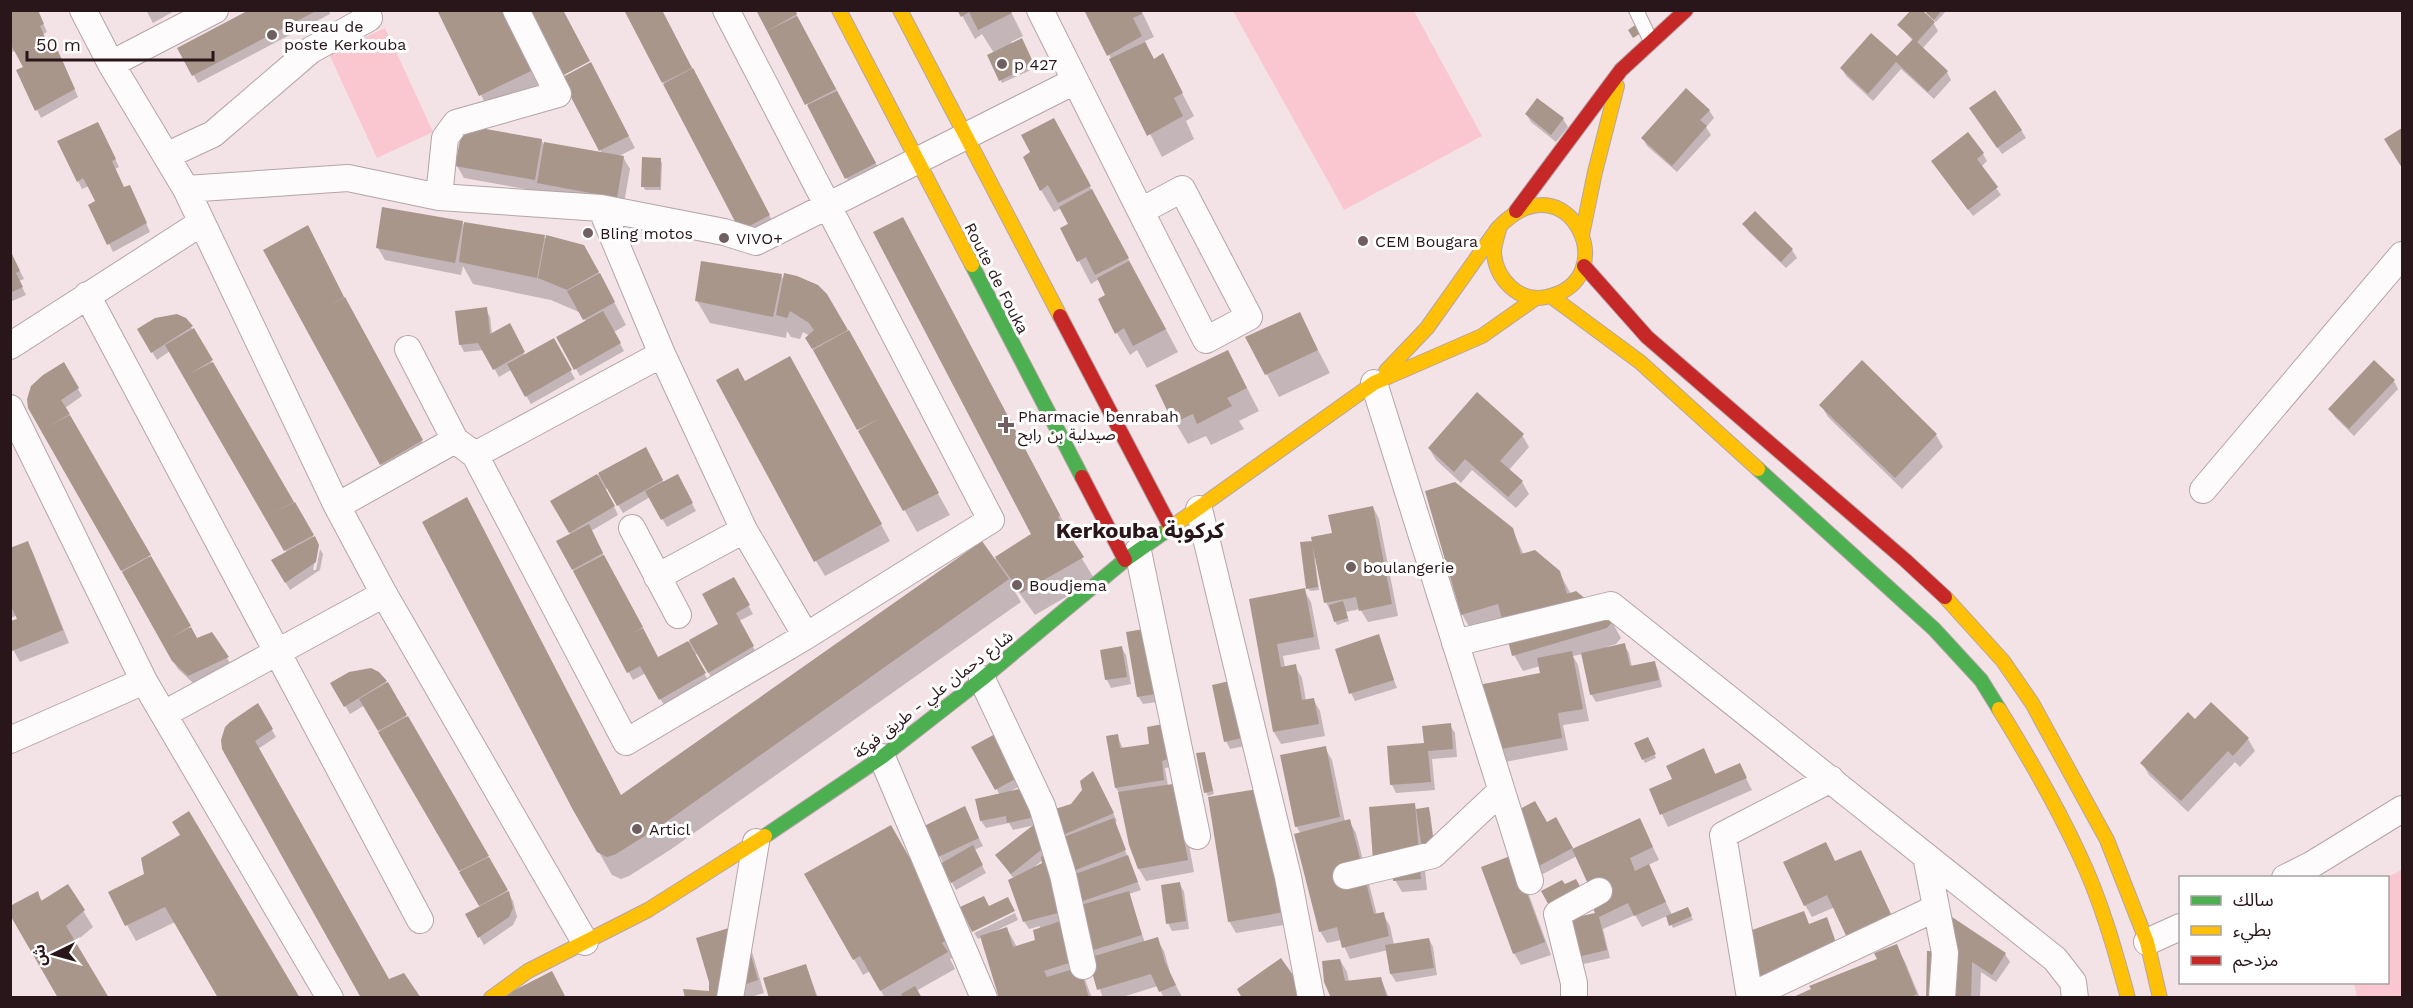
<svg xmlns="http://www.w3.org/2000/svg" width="2413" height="1008" viewBox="0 0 2413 1008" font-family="'Work Sans','Noto Sans Arabic',sans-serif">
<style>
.green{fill:#fac7d1}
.shadow{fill:#0003;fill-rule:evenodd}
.building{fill:#a8968b}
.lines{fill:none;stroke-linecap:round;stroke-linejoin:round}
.lane-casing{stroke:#b5a4a7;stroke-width:16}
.street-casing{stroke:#b5a4a7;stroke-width:28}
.fast-casing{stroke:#b5a4a7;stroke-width:16}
.slow-casing{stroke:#b5a4a7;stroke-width:16}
.jam-casing{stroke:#b5a4a7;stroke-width:16}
.lane{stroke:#fdfbfb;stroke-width:14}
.street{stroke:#fdfbfb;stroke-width:26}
.fast{stroke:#4caf50;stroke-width:14}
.slow{stroke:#ffc107;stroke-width:14}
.jam{stroke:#c62828;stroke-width:14}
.poi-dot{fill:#705e61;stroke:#fff;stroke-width:2}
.labels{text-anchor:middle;stroke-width:6;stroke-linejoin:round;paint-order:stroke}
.poi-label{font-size:16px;fill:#29161a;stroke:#fff;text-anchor:start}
.street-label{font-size:16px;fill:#29161a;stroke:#fff}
.district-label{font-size:22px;font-weight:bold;fill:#29161a;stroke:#fff}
</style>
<rect width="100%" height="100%" fill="#f4e3e6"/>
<path class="green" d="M1233,11H1414L1482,136L1344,210Z
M385,28L433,132L377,158L329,54Z
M2402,870V997H2357L2354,983L2388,982L2387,877Z"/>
<path class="shadow" d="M10,10H37L47,32L43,34L52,54L62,60L78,97L41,118L18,71L25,67L17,50L10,53Z
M146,10H176L153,23Z
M253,10H329L330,14L198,83L179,49Z
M439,10H501L539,87L489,111Z
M625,10H661L776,228L742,230Z
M758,10H794L888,186L859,201Z
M959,10H1010L1023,36L1011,42L1012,45L1021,40L1035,68L1002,83L989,56L994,53L982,34L975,39Z
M1086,10H1141L1154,37L1145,41L1154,60L1162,55L1194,116L1186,121L1194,139L1162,157Z
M1930,10H1945L1946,11L1936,22L1930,17L1928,13Z
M1933,22L1938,31L1922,49L1947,72L1951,80L1934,99L1901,69L1873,101L1846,76L1842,68L1897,58L1913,41L1899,25Z
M590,63L635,148L619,156L623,157L630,169L623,209L546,195L542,189V192L464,178L457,166L541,140L545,146L602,153L562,78Z
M1538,100L1563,119L1568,127L1556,142L1531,122L1527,115Z
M1709,110L1714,118L1706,127L1711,135L1677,172L1647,146L1643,138Z
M1976,116L2021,130L2026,138L2002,154Z
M2402,129V166L2386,139Z
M102,131L119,167L115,169L124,189L134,195L150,232L113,252L90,205L97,202L89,186L82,189L78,181Z
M1066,142L1178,352L1147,368L1137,350L1130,355L1117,333L1107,296L1099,279L1091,284L1062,229L1070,224L1061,208L1054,212L1041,190Z
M1983,154L1987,161L1981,167L2001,195L1973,216L1933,161Z
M660,159L662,163L661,190H645L643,186Z
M462,222L465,227L544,237L547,241L597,269L626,325L614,332L624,351L580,376L558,337L586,322L581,313L551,300L473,284L463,266L461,275L385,260L378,248Z
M1744,224L1792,250L1797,258L1786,268L1749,232Z
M314,239L351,311L428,453L388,476L265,250Z
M915,242L1072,538L1070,539L1095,580L1035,615L1013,584L1011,585L1021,602L670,850L629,876L621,879L612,875L574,809L621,797L1033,535Z
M10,251L24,279L19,281L26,295L10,302Z
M781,275L784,281L826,295L950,515L917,532L807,339L810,336L803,332L800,339L791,337L787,331L786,338L710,323L697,301Z
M486,309L490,317L492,334L509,325L525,356L554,340L575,379L531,404L511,370L499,377L484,350L464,352L460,344Z
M1299,314L1330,373L1279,397L1247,337Z
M185,319L193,330L318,545L313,570H316L320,549L323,554L320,570L290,590L273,560L287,553L170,351L157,360L139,330Z
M1228,352L1259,411L1239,421L1244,429L1211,445L1206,436L1188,444L1175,422Z
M1862,363L1936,435L1943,447L1902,489L1828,417L1821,405Z
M64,364L82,396L65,408L196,640L211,633L232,666L193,683L178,669L29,408Z
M799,374L890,541L825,576L816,561L745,382Z
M2394,381L2398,389L2354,436L2335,417L2330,410Z
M1522,435L1529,447L1509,470L1522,482L1529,494L1516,508L1472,470L1461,483L1436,460L1429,448Z
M645,449L664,483L677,476L696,511L667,527L650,497L623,513L608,488L606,489L618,515L591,531L658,659L720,624L734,579L753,614L739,621L757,654L713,680L697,654L694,655L709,682L665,707L646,673L633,680L629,673L558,542L571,535L552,501Z
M1373,507L1379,519L1398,616L1368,622L1360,609L1346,612L1349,621L1337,625L1326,602L1317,559H1315L1319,590L1310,591L1308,588L1311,543L1315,549Z
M1512,529L1524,555L1559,572L1571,594L1612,622L1621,638L1616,644L1606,647V649L1624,645L1629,653L1632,667L1654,662L1658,670L1662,687L1596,702L1591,694L1583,654L1573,656L1578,665L1589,721L1563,725L1568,750L1494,764L1541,675L1540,666L1523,671L1514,655L1504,621L1471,630L1462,614Z
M28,543L34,555L69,643L20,662L10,644V623L19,619L18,615L10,618V549Z
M1304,590L1311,602L1320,649L1283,656L1285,667L1295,666L1302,678L1306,701L1313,699L1320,711L1325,736L1281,744L1274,732L1251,600Z
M1128,634L1164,701L1143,704L1138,696Z
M1378,636L1397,688L1355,701L1351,693Z
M1121,647L1126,655L1131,684L1111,688L1107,680L1102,651Z
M1243,680L1245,746L1230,749L1226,741Z
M386,682L513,901L517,917L513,925L484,945L467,915L481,907L365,705L350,714L332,684Z
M2211,704L2248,739L2255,751L2240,767L2235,762L2188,812L2149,775L2142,763L2195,721Z
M258,705L276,737L258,749L364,998L226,728Z
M1450,725L1455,733L1457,757L1432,759L1435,790L1396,793L1392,785L1425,745Z
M1162,726L1172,767L1165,768L1168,786L1173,785L1180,797L1194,872L1146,881L1139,869L1121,796L1116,788L1117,735L1123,749L1151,745Z
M1650,742L1656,758L1645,763L1636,744Z
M973,747L1024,784L1011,791L1053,829L1072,805L1097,781L1117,821L1114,823L1141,890L1129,894L1145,943L1157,939L1164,951L1171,976L1182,997L1164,998L1158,986L1119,998H1103L1094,973L1084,977L1092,998H1001L982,937L978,939L974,933L1015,913L1018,920L995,931V932L1007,929L1017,947L1037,941L1040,926L1029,929L1024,921L1014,879L1002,863L1035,825L1013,830L1009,823L986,828L981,821L1000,795ZM1043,860L1044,863L1034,867Z
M1325,748L1332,760L1345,822L1349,821L1356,833L1377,915L1383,914L1390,926L1394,945L1429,939L1433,947L1437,975L1396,982L1391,974L1388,950L1350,959L1341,940L1327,943L1320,931L1301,834L1296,826Z
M1704,750L1716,775L1739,765L1752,790L1668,827L1651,790L1674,780Z
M1204,754L1214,794L1208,796L1206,792Z
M1210,798L1296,923L1236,933L1229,921Z
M1414,805L1417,810L1428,809L1430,812L1436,858L1424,859L1427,890L1402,892L1395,880Z
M967,814L983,846L974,850L986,873L956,890L942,864L943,863L926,827Z
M1556,819L1573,850L1640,820L1659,860L1648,865L1672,915L1687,909L1693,920L1673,928L1667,916L1642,927L1635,915L1603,929L1610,958L1575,966V918L1597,914L1590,885L1577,856L1539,876L1534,868L1547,824Z
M890,827L961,953L950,959L955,969L916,991L920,998H885L870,971L863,975L806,875Z
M1861,851L1867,863L1901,935L1835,907L1812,917L1805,905L1836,863Z
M1519,868L1551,955L1521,965L1514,953Z
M146,874L175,922L136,941L127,925Z
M1180,884L1184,892L1189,929L1172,931L1168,923Z
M68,886L93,927L74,943L59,998L37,893L43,902Z
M748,938L764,993L747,998H687L710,992Z
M1939,938L2005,954L2010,962L1996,982L1981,972L1980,998H1927L1954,954Z
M1896,946L1905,962L1920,998H1795L1879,960Z
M1340,960L1347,972L1349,982L1381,979L1389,998H1332Z
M806,966L818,998H771Z"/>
<path class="building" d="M10,10H38L44,24L40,26L52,53L58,51L75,89L35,111L16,70L23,67L10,43Z
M249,10H318L192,76L177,48Z
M437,10H502L531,71L479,96Z
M525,10H563L590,61L560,77Z
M624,10H662L692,68L662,83Z
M756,10H795L797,14L767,31Z
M957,10H1010L1012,13L978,30L969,12L961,17Z
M1084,10H1141L1142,14L1133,18L1142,36L1107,56Z
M1911,10H1922L1935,22L1917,42L1948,71L1928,92L1896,62L1868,94L1840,68L1871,33L1897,56L1913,39L1897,25Z
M1928,10H1942L1934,20L1926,13Z
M797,16L836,89L805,105L767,31Z
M1635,25L1641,33L1633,38L1628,30Z
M1022,38L1034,64L999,81L987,55Z
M1145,42L1154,59L1163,53L1183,93L1174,98L1183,116L1147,136L1109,59Z
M591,62L629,136L599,151L561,78Z
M693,68L770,215L740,231L663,84Z
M1686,88L1710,110L1700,120L1707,126L1672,166L1641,138Z
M1995,90L2022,130L1997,148L1969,108Z
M837,91L876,163L845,179L807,105Z
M1537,98L1564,118L1551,135L1525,114Z
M1054,118L1091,186L1058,203L1048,185L1040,191L1023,157L1030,152L1021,135Z
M98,122L116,159L112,161L124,187L130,185L147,223L107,245L88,205L95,201L89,189L83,178L77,182L57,141Z
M463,125L542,139L535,180L455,166Z
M2402,128V168L2384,139Z
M1968,132L1984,153L1977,159L1998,187L1968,210L1931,161Z
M544,142L624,156L617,198L537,183Z
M642,157L661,158L660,187H641Z
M1092,189L1129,258L1095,275L1086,257L1077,262L1060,228L1068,224L1059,207Z
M382,207L463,221L455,263L376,248Z
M1755,211L1793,249L1781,262L1742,224Z
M903,217L1060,515L1058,517L1084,557L1021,593L995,557L1031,534L873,232Z
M464,222L545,235L537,278L459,262Z
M308,225L344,297L326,307L345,297L423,440L380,465L263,250Z
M546,235L584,245L599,272L567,290L538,278Z
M10,250L20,271L16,273L23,287L10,293Z
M701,261L782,274L773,317L695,301Z
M1129,261L1166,329L1133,346L1124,328L1115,334L1098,299L1105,295L1097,278Z
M600,273L615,302L583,320L567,291Z
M784,273L797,276L818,285L827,294L848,330L812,349L805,338L814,330L809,323L790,311L787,318L776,315Z
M487,307L490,334L510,323L525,352L493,370L478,343L459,345L455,311Z
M603,311L621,343L574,370L556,337Z
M1300,312L1318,350L1265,375L1245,337Z
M177,314L186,318L193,326L151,353L137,329L155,318Z
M194,328L213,360L189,374L213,362L294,502L271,514L295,502L314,535L284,551L165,345Z
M849,330L939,493L903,511L858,431L880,418L857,430L813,350Z
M554,338L572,370L525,397L507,364Z
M1228,350L1247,388L1227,398L1232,406L1197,424L1193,414L1173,423L1155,385Z
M790,356L882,524L814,562L716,380L738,368L745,381Z
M1862,360L1937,434L1895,478L1819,405Z
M2374,360L2395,380L2349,429L2328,409Z
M64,362L79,388L61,400L70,414L47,427L70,415L151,555L121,571L28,408L27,399L31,386L43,375Z
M1477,392L1524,434L1500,461L1523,481L1508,497L1465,459L1454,472L1428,448Z
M646,447L663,480L617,506L598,473Z
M597,474L615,506L569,533L550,501Z
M678,474L693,503L661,520L645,491Z
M1455,482L1513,528L1521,554L1535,550L1560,571L1567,594L1576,591L1613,621L1607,628L1512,656L1498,604L1461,615L1425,491Z
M467,497L621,795L982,541L1009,579L659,827L616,854L607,857L597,852L573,810L422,522Z
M1373,506L1392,604L1359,611L1356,597L1324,603L1311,537L1332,533L1328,515Z
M589,524L603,553L572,570L556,541Z
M315,536L319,545L316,562L285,583L271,560Z
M28,541L63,630L12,651L10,621L17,619L10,604V548Z
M1312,541L1318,587L1306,589L1300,542Z
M604,555L643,627L634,633L643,628L658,657L688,641L706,673L659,700L640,666L627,673L573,571Z
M151,556L191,626L168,639L191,627L197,638L212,632L229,657L188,676L172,661L122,572Z
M734,577L750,605L736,613L754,646L708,673L689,640L718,624L702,594Z
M1305,588L1314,637L1277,644L1281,667L1296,664L1302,700L1314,698L1319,724L1273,732L1249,599Z
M1343,601L1348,618L1334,622L1329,605Z
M1150,628L1161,693L1137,697L1126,632Z
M1379,634L1394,680L1349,694L1335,649Z
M1625,643L1630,666L1655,661L1659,680L1590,695L1581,653Z
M1122,646L1127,677L1105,680L1100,650Z
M1572,651L1583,709L1558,713L1562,738L1485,752L1473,686L1540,673L1537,658Z
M371,668L379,672L387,681L344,707L330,683L349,672Z
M1243,678L1258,746L1244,749L1242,738L1224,742L1212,685Z
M388,682L407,715L378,731L359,699Z
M2211,702L2249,738L2233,756L2228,751L2181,801L2140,763L2188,712L2195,719Z
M258,703L273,729L255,741L389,979L404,973L421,998H361L222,749L221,740L225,727L230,722Z
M408,716L489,856L459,871L378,732Z
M1451,723L1453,749L1428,751L1431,782L1390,785L1387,746L1424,743L1422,726Z
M1163,724L1168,759L1162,761L1164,780L1115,788L1106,736L1118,734L1120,748L1149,744L1147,727Z
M997,733L1021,776L995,790L971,747Z
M1648,737L1656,754L1642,760L1634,743Z
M1326,746L1340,817L1295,827L1280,755Z
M1704,748L1715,774L1740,763L1747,778L1660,815L1649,789L1672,779L1666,766Z
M1205,752L1213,791L1204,793L1196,753Z
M1093,771L1114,813L1065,834L1052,810L1071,804L1082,790L1080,781Z
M1173,784L1188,860L1138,869L1129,845L1118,792Z
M1028,787L1035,817L1007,823L1006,816L980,821L975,799Z
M1270,787L1290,911L1228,922L1208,797Z
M1535,801L1547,822L1556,817L1573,848L1533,869L1514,812Z
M1415,803L1421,879L1393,881L1392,858L1373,860L1369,807Z
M965,806L979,838L938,857L924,826Z
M1429,807L1435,854L1423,856L1416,809Z
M189,811L300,998H218L165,907L125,926L108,892L144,874L141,858L180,835L172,822Z
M1114,818L1126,850L1068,873L1064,837Z
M1640,818L1653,847L1630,858L1635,871L1649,864L1666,902L1634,916L1628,903L1599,917L1607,950L1569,959L1560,921L1595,913L1583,887L1588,884L1572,849Z
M1350,819L1374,914L1384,912L1389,936L1342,948L1337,927L1319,932L1294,834Z
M1036,823L1051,842L1011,874L995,855Z
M891,825L954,936L942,943L948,952L880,991L860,956L853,960L804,874Z
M1826,842L1835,861L1861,850L1895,923L1850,944L1827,895L1804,906L1783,862Z
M973,845L983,865L951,883L940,864Z
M1053,849L1062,912L1023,922L1008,880L1042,863L1041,857Z
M1128,855L1138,882L1077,903L1067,877Z
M1513,855L1545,942L1513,954L1481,867Z
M489,857L508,890L479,906L459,872Z
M1576,879L1588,901L1556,918L1541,891L1562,880L1565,884Z
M1180,882L1186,921L1166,924L1161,885Z
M68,884L85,910L66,926L109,998H58L10,915V906L38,891L41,901Z
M509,891L513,908L509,917L478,938L465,914Z
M1129,891L1142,935L1087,952L1074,907Z
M984,896L989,906L1008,897L1015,911L972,932L960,907Z
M1688,907L1692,916L1669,926L1666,916Z
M1804,911L1809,924L1827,917L1839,951L1761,979L1744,933Z
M1952,917L2006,953L1992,975L1972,962L1971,998H1926L1927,951L1958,952L1937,938Z
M1071,918L1084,958L1044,971L1047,977L1080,967L1089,998H999L980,936L1007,927L1013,947L1035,940L1033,930Z
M742,924L758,980L740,986L743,998H685L683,989L709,991V982L696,938Z
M1158,937L1165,962L1176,985L1159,992L1151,974L1097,990L1088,958Z
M1429,938L1434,968L1390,974L1385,945Z
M1897,944L1917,994L1908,998H1791L1811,989L1809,986L1877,959L1874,953Z
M1281,958L1307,995L1303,998H1242L1237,989Z
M1340,959L1345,981L1381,977L1387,998H1331L1324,982L1322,961Z
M806,964L817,998H769L763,978Z
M552,971L566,998H499Z
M915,986L922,998H903L901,994Z"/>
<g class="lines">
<defs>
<path id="lane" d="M1636,10L1651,41"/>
<path id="street" d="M83,10L111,64L186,189L337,506L384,594L585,942
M1040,10C1095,121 1150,230 1206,340L1249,317L1182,189L1141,211
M111,64L215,10
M168,155L213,134L311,50L369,18L365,10
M186,189L348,178L439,197L601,208L724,232L756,242L1075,81
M439,197L445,138L456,123L558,94L516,10
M601,208L662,354L744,530L806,636
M87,295L420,920
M10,346L201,223
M408,349L455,440
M1374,383L1530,881
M10,408L144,681L330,998
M475,455L662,354
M2203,490L2402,255
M337,506L455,440L475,455L626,742L806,636L991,520L726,10
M1199,509L1288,877L1311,998
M632,528L678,615
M1138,551L1197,836
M657,577L744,530
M1455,643L1611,605L2055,959L2073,982L2075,998
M982,679L1042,806L1063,875L1083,966
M164,714L384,594
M10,740L144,681
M882,757L984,998
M1926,856L1945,953L1942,998
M1346,876L1433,855L1501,791
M2285,878L2311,865L2402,809
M2147,942L2180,927
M1750,996L1936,908
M730,998L756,842
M1574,998V983L1557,914L1599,891
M1750,998L1723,835L1831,779"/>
<path id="fast" d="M972,265L1082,477
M1758,469L1934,629L1981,680L1999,709
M765,836L882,757L982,679L1125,560L1169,529"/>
<path id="slow" d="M839,10L972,265
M900,10L1060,316
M1582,235L1595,172L1617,86
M1552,297L1640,362L1758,469
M1386,371L1427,328L1498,228C1568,154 1627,281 1546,297C1519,303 1496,279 1494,253C1494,244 1498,234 1500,226
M1169,529L1374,383L1482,336L1536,298
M1945,597L2003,661L2032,703L2107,840L2147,942L2160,998
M1999,709C2028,756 2056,804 2079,854C2101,900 2115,950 2128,998
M491,998L528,971L648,910L765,836"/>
<path id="jam" d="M1516,211L1621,70L1686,10
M1584,266L1647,337L1905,560L1945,597
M1060,316L1171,528
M1082,477L1125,560"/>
</defs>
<use href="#lane" class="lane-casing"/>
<use href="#street" class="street-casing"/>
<use href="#fast" class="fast-casing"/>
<use href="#slow" class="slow-casing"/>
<use href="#jam" class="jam-casing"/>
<use href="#lane" class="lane"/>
<use href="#street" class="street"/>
<use href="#fast" class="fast"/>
<use href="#slow" class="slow"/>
<use href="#jam" class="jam"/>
</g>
<g class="poi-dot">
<circle cx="272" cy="35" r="6"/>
<circle cx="1002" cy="64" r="6"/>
<circle cx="588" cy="233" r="6"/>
<circle cx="724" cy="238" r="6"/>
<circle cx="1363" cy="241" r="6"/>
<path d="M1003 416h6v6h6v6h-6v6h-6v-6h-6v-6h6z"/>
<circle cx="1351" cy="567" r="6"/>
<circle cx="1017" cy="585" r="6"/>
<circle cx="637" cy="829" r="6"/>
</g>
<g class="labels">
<g class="poi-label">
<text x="284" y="32">Bureau de<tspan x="284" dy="18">poste Kerkouba</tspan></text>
<text x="1014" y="70">p 427</text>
<text x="600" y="239">Bling motos</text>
<text x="736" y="244">VIVO+</text>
<text x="1375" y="247">CEM Bougara</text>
<text x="1018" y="422">Pharmacie benrabah<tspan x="1018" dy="18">صيدلية بن رابح</tspan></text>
<text x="1363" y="573">boulangerie</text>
<text x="1029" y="591">Boudjema</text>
<text x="649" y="835">Articl</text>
</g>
<g class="street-label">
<text transform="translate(997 278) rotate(63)" y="6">Route de Fouka</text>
<text transform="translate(933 694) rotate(-38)" y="6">شارع دحمان علي - طريق فوكة</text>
</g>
<g class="district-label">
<text x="1140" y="538">Kerkouba كركوبة</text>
</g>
</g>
<rect width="2413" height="1008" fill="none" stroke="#29161a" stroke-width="24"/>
<rect x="2179" y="876" width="210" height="108" fill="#ffffff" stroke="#a9a2a3" stroke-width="1.5"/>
<rect x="2191" y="896" width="30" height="9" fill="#4caf50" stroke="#a9a2a3" stroke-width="1.5"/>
<text x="2233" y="906" font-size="18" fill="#29161a">سالك</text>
<rect x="2191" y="926" width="30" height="9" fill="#ffc107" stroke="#a9a2a3" stroke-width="1.5"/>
<text x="2233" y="936" font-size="18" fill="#29161a">بطيء</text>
<rect x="2191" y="956" width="30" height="9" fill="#c62828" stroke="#a9a2a3" stroke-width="1.5"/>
<text x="2233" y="966" font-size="18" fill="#29161a">مزدحم</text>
<g transform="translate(54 954) rotate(265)" stroke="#ffffff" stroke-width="4.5" paint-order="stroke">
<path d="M0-4.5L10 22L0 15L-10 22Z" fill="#29161a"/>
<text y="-9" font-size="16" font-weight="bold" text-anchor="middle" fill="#29161a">ش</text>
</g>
<path d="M27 51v9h186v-9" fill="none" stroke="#29161a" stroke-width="3"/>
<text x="36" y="51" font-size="18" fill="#29161a" stroke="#ffffff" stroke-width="4.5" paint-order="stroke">50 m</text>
</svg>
